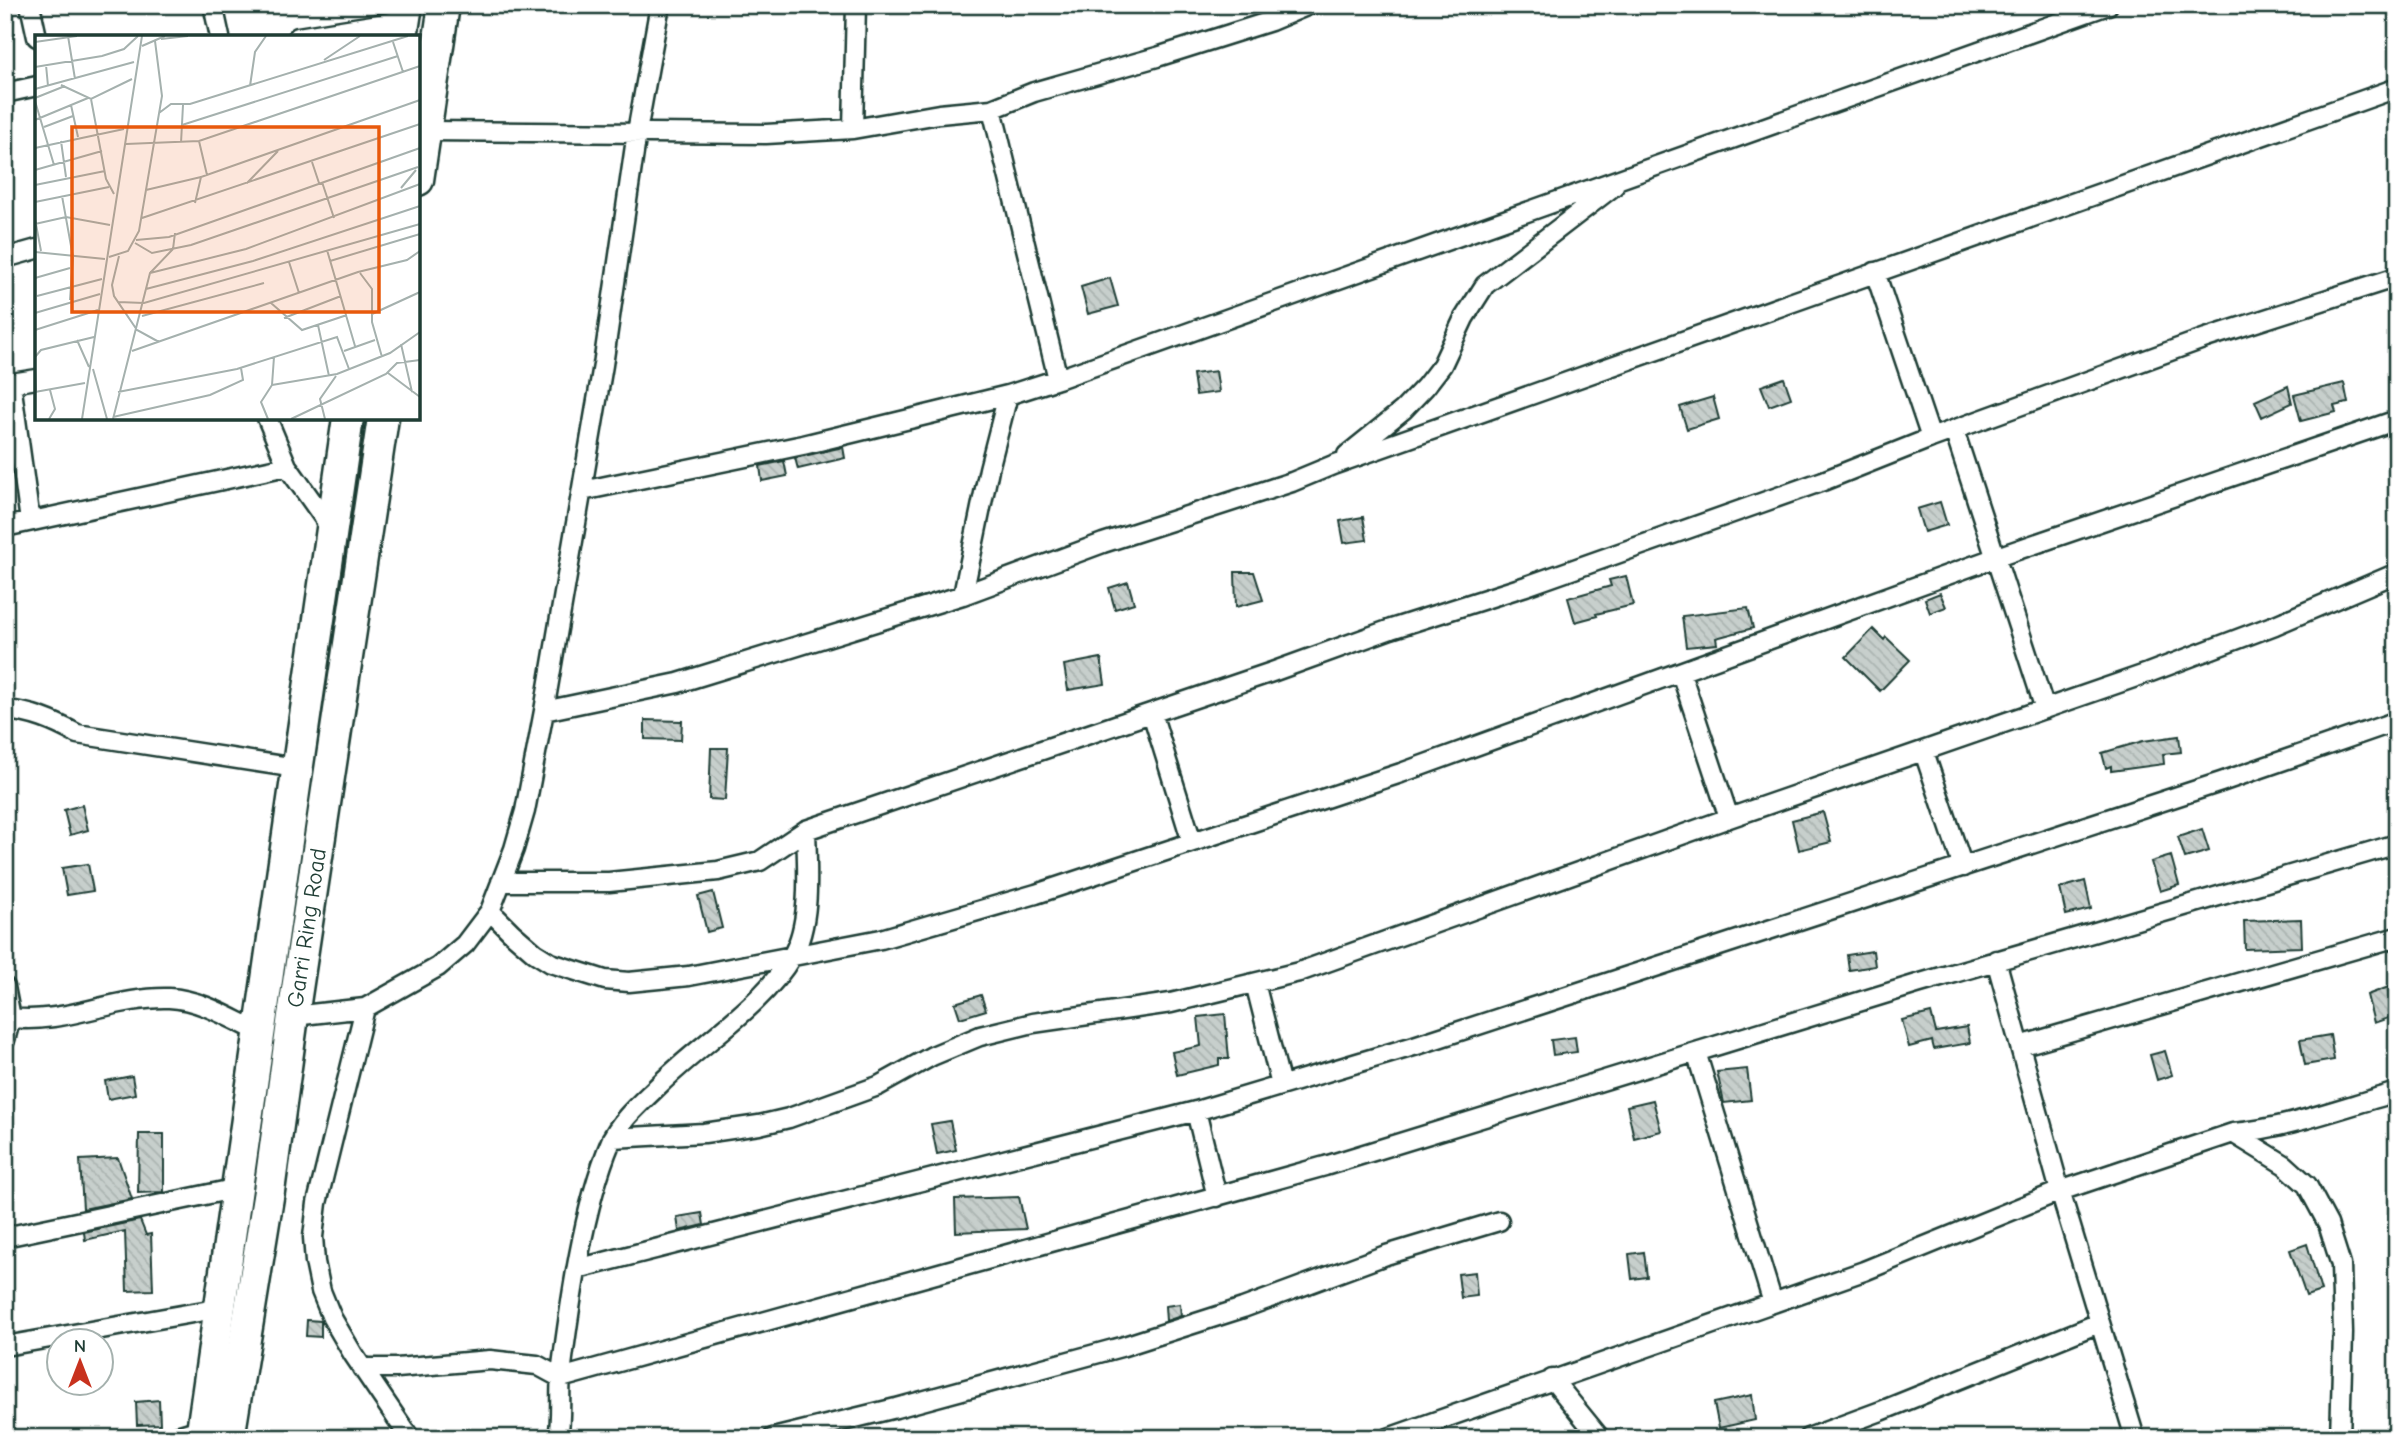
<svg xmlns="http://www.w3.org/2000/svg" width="2402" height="1443" viewBox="0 0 2402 1443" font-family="'Comic Neue',sans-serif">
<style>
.building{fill:url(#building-back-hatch);stroke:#1f3d34;stroke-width:2}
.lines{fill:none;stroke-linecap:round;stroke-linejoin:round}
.minor-casing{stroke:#1f3d34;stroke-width:23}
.trunk-casing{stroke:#1f3d34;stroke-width:35}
.minor{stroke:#fff;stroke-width:18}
.trunk{stroke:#fff;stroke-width:30}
.labels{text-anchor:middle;stroke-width:6;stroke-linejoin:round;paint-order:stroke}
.street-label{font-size:23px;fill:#1f3d34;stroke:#fff}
.inset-road{fill:none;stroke:#a5b1ae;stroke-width:2}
.view{fill:#e8590c;fill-opacity:0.15;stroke:#e8590c;stroke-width:3.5}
.inset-edge{fill:none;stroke:#1f3d34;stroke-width:3.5}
</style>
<defs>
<pattern id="building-back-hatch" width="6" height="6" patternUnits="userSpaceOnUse" patternTransform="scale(1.75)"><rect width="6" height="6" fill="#c7cfcc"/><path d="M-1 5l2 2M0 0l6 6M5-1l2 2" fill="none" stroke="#aab3b0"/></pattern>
</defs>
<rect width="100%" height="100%" fill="#fff"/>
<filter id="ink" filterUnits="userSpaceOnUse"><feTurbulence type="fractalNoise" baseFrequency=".0143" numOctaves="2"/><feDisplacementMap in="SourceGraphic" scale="14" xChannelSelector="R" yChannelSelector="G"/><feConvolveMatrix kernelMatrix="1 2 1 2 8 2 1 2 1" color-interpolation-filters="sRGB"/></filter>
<g filter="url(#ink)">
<path class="building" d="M1110,278L1118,306L1088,314L1081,287Z
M1216,371L1219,392L1196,395L1193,374Z
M1784,378L1791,398L1769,406L1761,386Z
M2344,383L2348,403L2334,406L2336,412L2301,421L2294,395Z
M2288,386L2292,403L2262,417L2255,401Z
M1713,397L1719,419L1687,429L1680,407Z
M843,447L845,458L798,469L795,458Z
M784,461L787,476L762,481L760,466Z
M1940,502L1947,525L1924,532L1917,509Z
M1363,517L1367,540L1344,543L1340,521Z
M1235,572H1254L1263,600L1236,607Z
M1626,576L1633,605L1596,614L1597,616L1575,622L1568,598L1611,586L1609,580Z
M1128,582L1134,603L1115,609L1109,588Z
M1940,593L1946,607L1930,613L1925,599Z
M1748,608L1753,628L1716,638L1717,644L1686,647L1682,616Z
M1873,629L1884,640L1886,637L1910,660L1880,691L1846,657Z
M1101,658L1105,684L1068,690L1064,665Z
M645,720L682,721L681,740L645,739Z
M2179,736L2181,752L2163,754L2164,764L2111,771V766L2106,768L2102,753L2143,741Z
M711,748H728L725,800L709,799Z
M82,805L88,830L70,835L64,810Z
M1823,812L1831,842L1799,850L1792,820Z
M2202,829L2209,851L2185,858L2178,837Z
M2171,856L2179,885L2160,891L2151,862Z
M88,864L93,891L67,895L62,868Z
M2085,881L2091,909L2066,915L2060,888Z
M713,892L722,928L707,932L698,896Z
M2301,919L2302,947L2245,949L2244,921Z
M1873,951L1875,966L1849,970L1847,955Z
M2397,984V1015L2374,1023L2367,995Z
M981,995L986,1010L960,1018L955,1003Z
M1931,1013L1936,1032L1967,1027L1970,1043L1934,1049L1932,1041L1909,1047L1902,1020Z
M1225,1014L1229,1059H1219V1065L1177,1075L1172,1052L1201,1046L1198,1017Z
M2330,1035L2334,1060L2305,1065L2300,1040Z
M1575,1037L1577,1052L1553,1055L1551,1040Z
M2165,1051L2172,1075L2157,1080L2150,1055Z
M1747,1069L1751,1100L1724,1103L1717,1072Z
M132,1076L135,1094L108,1099L105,1081Z
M1653,1100L1661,1131L1634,1138L1627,1106Z
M950,1121L956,1150L937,1154L931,1124Z
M139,1134H164V1192L138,1193Z
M118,1158L132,1199L83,1209L80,1160Z
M1019,1197L1026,1229L956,1232L955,1199Z
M702,1213L704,1225L679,1231L677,1217Z
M140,1220L146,1235L151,1234L153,1290L127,1291L125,1231L85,1240L84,1232Z
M2307,1244L2321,1291L2306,1296L2290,1250Z
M1644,1252L1647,1277L1632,1279L1629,1254Z
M1475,1272L1477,1296L1461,1298L1458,1274Z
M1180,1304L1181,1316L1166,1321L1165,1306Z
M307,1320L321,1321V1337L306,1336Z
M1752,1395L1755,1420L1719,1428L1714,1403Z
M159,1400L160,1424L137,1425L136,1402Z"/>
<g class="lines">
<defs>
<path id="minor" d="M30,5L37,37
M213,5L220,37
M298,37L404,20
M5,93L37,86
M992,109L1058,379
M853,129L856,5
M426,131L766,134L853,129L939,114L992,109L1034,92L1157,57L1271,21L1309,5
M5,258L37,249
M1875,272L1931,438
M11,383L30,521
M5,384L37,379
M267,418L287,466L331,528
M1954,430L2045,709
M1347,455L1403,410L1425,387L1442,365L1464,318L1485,285L1614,186
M582,491L803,445L1008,395
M5,527L287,466
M963,595L989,469L1008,395L1058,379L2108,5
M1681,673L1729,818
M5,710C32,712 53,721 77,734L296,768
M544,711L678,683L963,595L1103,543L1292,482L1333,465L2397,88
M1152,713L1192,842
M1924,752L1963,867
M501,882H609L718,871L760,861L806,830L1272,672L1391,629L1526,586L1823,481L1931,438L2206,338L2397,277
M490,911L512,933L535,953L551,963L605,980L629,982L689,976L881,939L1036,894L1401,773L1997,557L2397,420
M1996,960L2060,1191L2135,1438
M1255,983L1281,1085
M5,987L11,1018L5,1040
M365,1008L317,1203L313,1237L315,1262L321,1291L332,1318L353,1354L410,1438
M293,1016L365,1008L438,967L465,944L490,911L514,849L525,811L544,711L603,365L637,132L660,5
M5,1017C61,1027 114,996 169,998C200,999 232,1019 259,1032
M2020,1046L2397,937
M1696,1052L1773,1303
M1196,1111L1217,1197
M2233,1133L2285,1165L2307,1185L2328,1224L2341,1265L2343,1333L2340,1438
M612,1138L704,1133L759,1125L789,1118L878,1086L932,1056L980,1036L1033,1023L1171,1003L1299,972L1729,818L2148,673L2275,625L2397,573
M5,1237L238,1188
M577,1269L1196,1111L1414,1046L2221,782L2397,721
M5,1346L221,1308
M362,1368H397L490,1360L537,1365L561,1378L1325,1166L1917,984L2397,844
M1552,1379L1600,1438
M170,1438L203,1428
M558,1438C562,1416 559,1396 561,1374C570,1303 583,1207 611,1141C620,1120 643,1101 659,1085C701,1043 762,1007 792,956C812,923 807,867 806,830
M773,1438L896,1408L1121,1347L1243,1308L1386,1255L1499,1221
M1388,1438L1864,1271L2060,1191L2233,1133C2289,1128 2343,1107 2397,1092
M1808,1438L1881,1411L2099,1323
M2390,1438L2397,1435"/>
<g id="trunk">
<path d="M402,37L407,5"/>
<path d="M418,180L444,5"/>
<path d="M201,1438L348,418"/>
<path id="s1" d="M229,1438L269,1191L293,1016L383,418"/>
</g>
</defs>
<use href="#minor" class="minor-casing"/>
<use href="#trunk" class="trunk-casing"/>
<use href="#minor" class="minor"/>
<use href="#trunk" class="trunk"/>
</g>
</g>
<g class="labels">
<g class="street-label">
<text dy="8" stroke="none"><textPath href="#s1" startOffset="516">Garri Ring Road</textPath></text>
</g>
</g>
<g transform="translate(35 35)">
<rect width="385" height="385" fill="#fff"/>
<path class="inset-road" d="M33,1L40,44M126,4L153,1M0,7L42,1M358,7L368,37M107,11L130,1M289,25L325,1M11,30L13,51M0,32L67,21L89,14L103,1M26,50L56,64L97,44M215,51L220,17L231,1M0,54L99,27M0,63L30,51M56,64L71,144L79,159M0,66L19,130M36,70L43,102M124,78L136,69H155L373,1M0,85L53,63M147,90L363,21M9,92L38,81M26,106L31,142M164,106L172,140M146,108L148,70M91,109L164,106L385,31M0,113L89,94M277,127L284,148M0,135L67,116M287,147L299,183M212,148L243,116M0,150L70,136M366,153L381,135M111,155L166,142M27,161L38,222L35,265M0,167L74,152M160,168L166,142L385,65M107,183L385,89M0,184L6,216M0,189L31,182L75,190M101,205L134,202L385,113M100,208L117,218L156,210L383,132M292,215L320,311M0,217L70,224M84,221L77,250L79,261L102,295L124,307M74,222L93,216L104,196L127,61L120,6M295,226L385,199M254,227L264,258M115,238L211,214L385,149M325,238L337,254V287L347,322M0,243L35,233M111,254L218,226L385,171M2,261L67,244M83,267L109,268L385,189M236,268L267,295L312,280M0,278L65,259M337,279L385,257M107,281L229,248M249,283L306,261M283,290L294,341M0,295L63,275M42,305L54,332M366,309L377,357M97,316L323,237L372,225L385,216M309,316L340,305M0,322L6,315L59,302M0,333L1,357M58,334L72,384M353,338L385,362M237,350L302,339L355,318L385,297M0,357L50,348M83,357L202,334L302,302L314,334M78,382L175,360L208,345L206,333M14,384L20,374L15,355M47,384L107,1M78,384L115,238L138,214L140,198M233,384L226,367L237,350L239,322M256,384L351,339L362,328L385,325M290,384L285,364L301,341"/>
<path class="view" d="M37,92H344V277H37Z"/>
<rect width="385" height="385" class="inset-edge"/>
</g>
<rect width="2402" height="1443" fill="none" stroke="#fff" stroke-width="28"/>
<rect x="14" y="14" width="2374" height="1415" fill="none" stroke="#1f3d34" stroke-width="2.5" filter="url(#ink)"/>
<g transform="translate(80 1362)"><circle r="33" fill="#ffffff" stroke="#a5b1ae" stroke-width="2"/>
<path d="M0-5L12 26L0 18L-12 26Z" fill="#c8321e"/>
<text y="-10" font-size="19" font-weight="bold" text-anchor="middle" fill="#1f3d34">N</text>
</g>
</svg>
